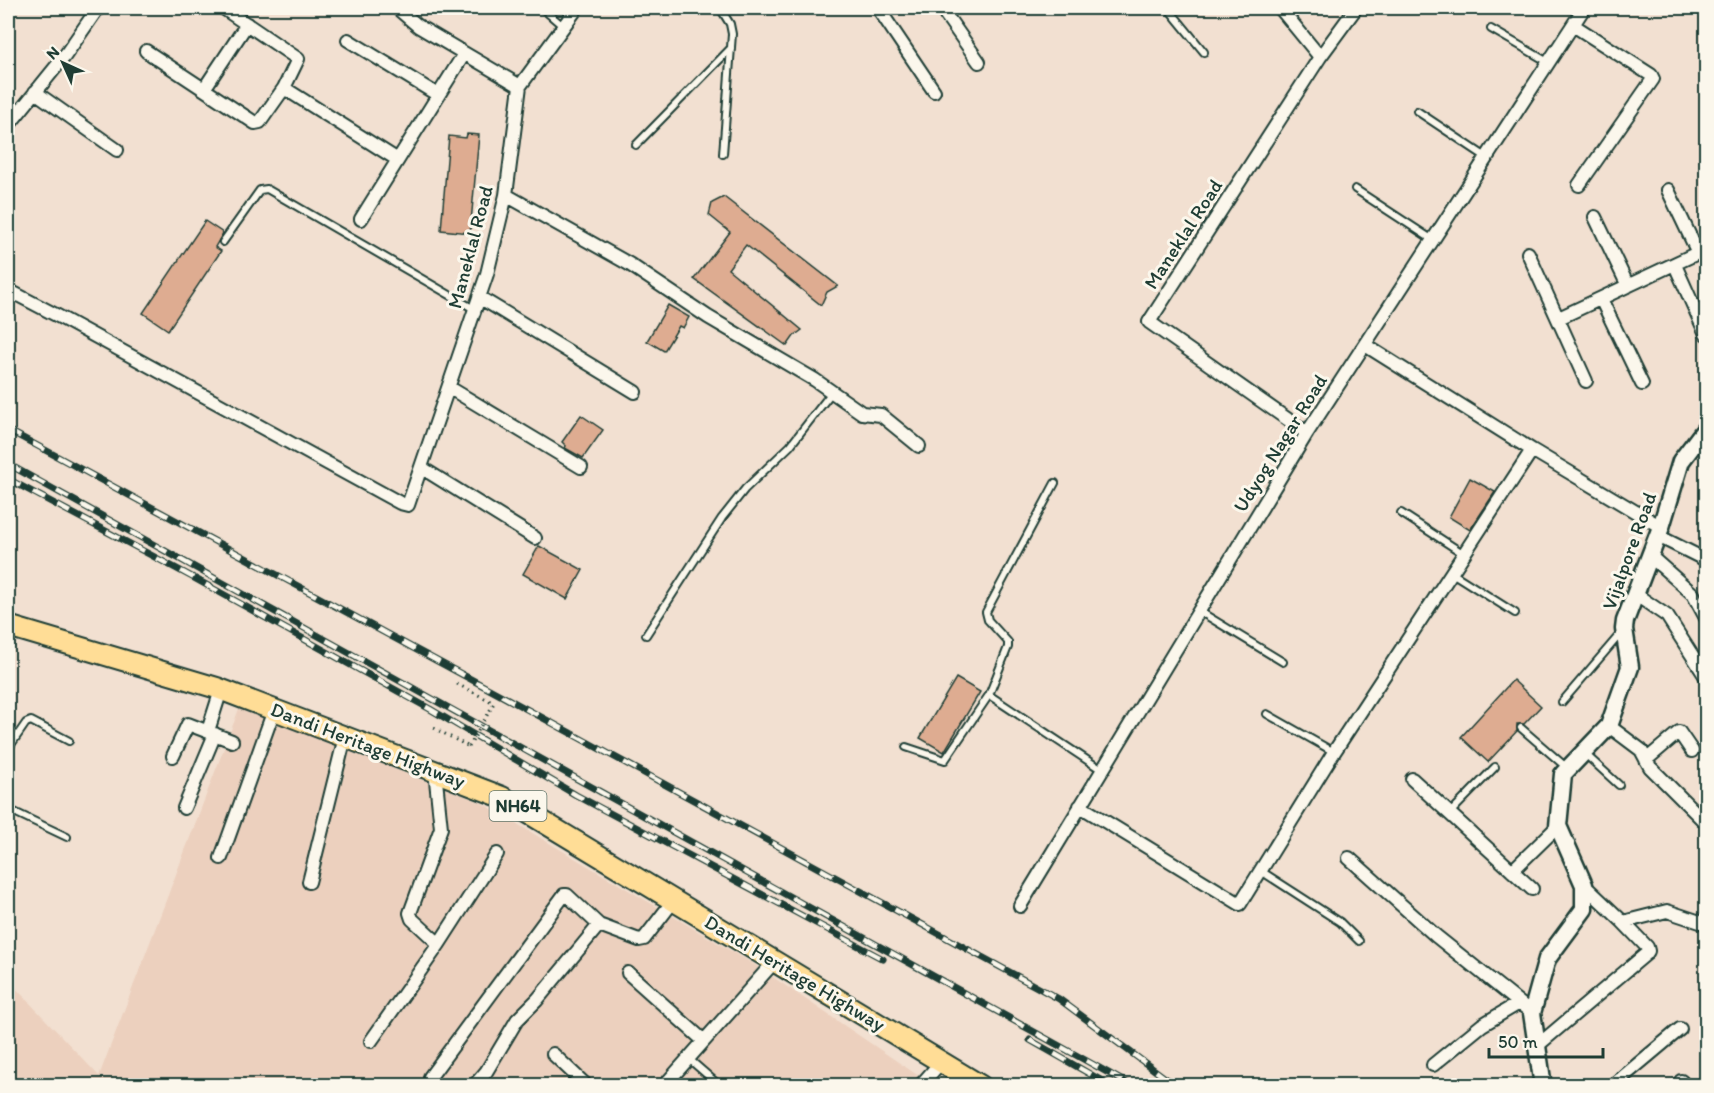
<svg xmlns="http://www.w3.org/2000/svg" width="1714" height="1093" viewBox="0 0 1714 1093" font-family="Itim,sans-serif">
<style>
.built{fill:#ecd0be}
.building{fill:#deac91;stroke:#1f3d34;stroke-width:1.5}
.lines{fill:none;stroke-linecap:round;stroke-linejoin:round}
.service-casing{stroke:#1f3d34;stroke-width:10}
.minor-casing{stroke:#1f3d34;stroke-width:16}
.secondary-casing{stroke:#1f3d34;stroke-width:21}
.trunk-casing{stroke:#1f3d34;stroke-width:24}
.path{stroke:#1f3d34;stroke-width:3;stroke-dasharray:1.5 4.5;stroke-linecap:butt}
.service{stroke:#fbf7ec;stroke-width:6}
.minor{stroke:#fbf7ec;stroke-width:12}
.secondary{stroke:#fbf7ec;stroke-width:16}
.trunk{stroke:#ffdd96;stroke-width:20}
.rail-casing{stroke:#1f3d34;stroke-width:7}
.rail{stroke:#fbf7ec;stroke-width:4.5;stroke-dasharray:14;stroke-linecap:butt}
.path-bridge{stroke:#1f3d34;stroke-width:3;stroke-dasharray:1.5 4.5;stroke-linecap:butt}
.labels{text-anchor:middle;stroke-width:6;stroke-linejoin:round;paint-order:stroke}
.shield{fill:#fbf7ec;stroke:#61756b;stroke-width:1.5}
.shield-label{font-size:18px;font-weight:bold;fill:#1f3d34}
.street-label{font-size:20px;fill:#1f3d34;stroke:#fbf7ec}
</style>
<rect width="100%" height="100%" fill="#f2e0d1"/>
<filter id="ink" filterUnits="userSpaceOnUse"><feTurbulence type="fractalNoise" baseFrequency=".0167" numOctaves="2"/><feDisplacementMap in="SourceGraphic" scale="12" xChannelSelector="R" yChannelSelector="G"/><feConvolveMatrix kernelMatrix="1 2 1 2 8 2 1 2 1" color-interpolation-filters="sRGB"/></filter>
<g filter="url(#ink)">
<path class="built" d="M239,709L480,802L755,965L932,1085H8V980L99,1076Z"/>
<path class="building" d="M467,134L479,135L470,233L441,230L449,136L466,138Z
M724,197L838,286L827,292L821,305L746,245L728,269L802,330L794,336L787,346L694,279L730,232L709,215L712,203Z
M205,221L223,233L215,247L221,251L168,330L143,313Z
M668,305L689,317L683,328L679,326L664,351L647,341Z
M581,415L603,430L583,458L565,448L566,446L562,442Z
M1470,478L1495,492L1470,530L1449,517Z
M539,546L583,570L567,599L523,574Z
M956,678L980,692L944,752L920,738Z
M1513,680L1541,706L1524,724H1517V731L1488,762L1461,737Z"/>
<g class="lines">
<defs>
<path id="service" d="M542,8L564,27
M720,8L730,24L732,34L723,154
M1168,8L1204,52
M1491,29L1548,62
M1417,111L1486,157
M636,145L731,48
M8,180L10,177
M1355,189L1433,240
M223,242L260,190L267,189L474,309
M1055,483L986,612L988,620L1008,642V647L989,695L1102,770
M1401,513L1464,554
M1452,573L1515,613
M1199,611L1283,662
M646,635L722,518L745,489L790,446L832,392
M1562,702L1622,632
M1267,714L1334,752
M1521,728L1566,767
M906,747L945,760L989,695
M8,749L26,723L31,721L69,741
M1584,753L1619,785
M8,809L67,837
M1450,813L1495,767
M1261,871L1340,922L1359,941
M689,1059L720,1086"/>
<path id="minor" d="M223,8L298,59L284,88L398,160
M397,8L418,26L520,86
M878,8L934,91
M941,8L979,62
M1280,8L1320,57L1149,322L1307,433
M1573,25L1651,75L1653,79L1579,185
M348,40L438,95
M146,51L255,123L260,122L284,88
M1320,57L1356,8
M204,89L247,24
M35,92L117,150
M8,126L64,57L98,8
M1668,190L1698,253
M506,195L629,264L708,317L815,380L862,413L881,415L919,446
M1595,217L1628,286
M361,219L464,54
M1528,253L1586,381
M1675,265L1706,334
M8,290L56,315L400,503L408,505L487,274L506,195L520,86L577,8
M479,297L635,392
M1601,299L1642,384
M1559,318L1706,249
M1365,345L1532,450L1661,527
M450,388L581,467
M422,468L535,538
M1658,536L1706,560
M1650,556L1693,594L1706,618
M1635,594L1667,616L1706,677
M1609,726L1641,750L1650,767L1704,821
M208,731L221,690
M173,756L188,724L232,741
M1646,760L1679,732L1692,751
M435,771L441,828L410,913L412,919L439,944
M1412,779L1532,889
M1080,806L1240,904L1334,752L1532,450
M184,808L215,734
M221,858L274,710
M1349,858L1436,936L1532,1013
M1512,871L1558,826
M309,882L345,737
M1584,885L1623,922L1667,911L1706,924
M1020,906L1307,433L1584,8
M628,973L704,1041
M371,1041L439,944L497,854
M1537,1046L1646,954L1648,951L1647,947L1623,922
M553,1054L587,1086
M1433,1065L1482,1025L1519,1003
M430,1077L564,895H567L599,925
M1681,1081L1686,1086
M474,1086L486,1072L517,1020L537,1000L599,925L639,940L644,939L674,900
M664,1086L775,961
M920,1086L941,1062
M1612,1086L1680,1029"/>
<path id="secondary" d="M1543,1086L1532,1013L1547,959L1584,909V885L1558,826L1563,774L1609,726L1630,667L1624,629L1625,621L1661,527L1681,461L1706,428"/>
<path id="trunk" d="M8,626L217,688L502,797L981,1086"/>
</defs>
<use href="#service" class="service-casing"/>
<use href="#minor" class="minor-casing"/>
<use href="#secondary" class="secondary-casing"/>
<use href="#trunk" class="trunk-casing"/>
<path class="path" d="M457,684L494,703
M434,728L469,747"/>
<use href="#service" class="service"/>
<use href="#minor" class="minor"/>
<use href="#secondary" class="secondary"/>
<use href="#trunk" class="trunk"/>
<defs>
<path id="rail" d="M8,430L532,712L1059,999L1176,1086
M8,464L1132,1086
M8,479L194,578L430,709L576,795L883,959
M1030,1040L1111,1086"/>
</defs>
<use href="#rail" class="rail-casing"/>
<use href="#rail" class="rail"/>
<path class="path-bridge" d="M469,747L494,703"/>
</g>
</g>
<g class="labels">
<rect class="shield" x="489.5" y="791" width="57" height="30" rx="4.5"/>
<g class="shield-label">
<text x="518" y="812">NH64</text>
</g>
<g class="street-label">
<text transform="translate(1183 234) rotate(-57)" y="7">Maneklal Road</text>
<text transform="translate(470 247) rotate(-75)" y="7">Maneklal Road</text>
<text transform="translate(1280 443) rotate(-58)" y="7">Udyog Nagar Road</text>
<text transform="translate(1629 551) rotate(-70)" y="7">Vijalpore Road</text>
<text transform="translate(368 745) rotate(21)" y="7">Dandi Heritage Highway</text>
<text transform="translate(795 973) rotate(31)" y="7">Dandi Heritage Highway</text>
</g>
</g>
<rect width="1714" height="1093" fill="none" stroke="#fbf7ec" stroke-width="30"/>
<rect x="15" y="15" width="1684" height="1063" fill="none" stroke="#1f3d34" stroke-width="2" filter="url(#ink)"/>
<g transform="translate(63 63) rotate(315)" stroke="#fbf7ec" stroke-width="4.5" paint-order="stroke">
<path d="M0-4.5L10 22L0 15L-10 22Z" fill="#1f3d34"/>
<text y="-9" font-size="16" font-weight="bold" text-anchor="middle" fill="#1f3d34">N</text>
</g>
<path d="M1489 1048v9h114v-9" fill="none" stroke="#1f3d34" stroke-width="3"/>
<text x="1498" y="1048" font-size="18" fill="#1f3d34" stroke="#fbf7ec" stroke-width="4.5" paint-order="stroke">50 m</text>
</svg>
